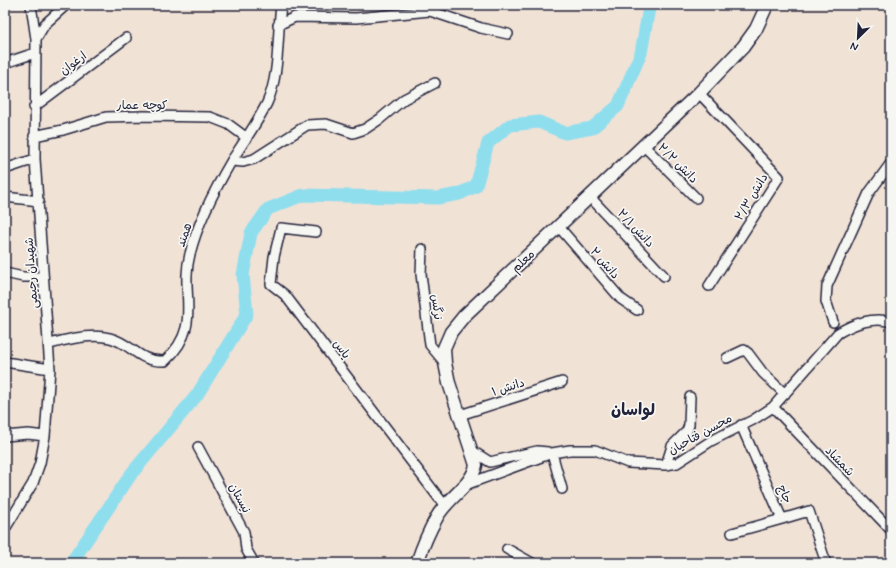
<svg xmlns="http://www.w3.org/2000/svg" width="896" height="568" viewBox="0 0 896 568" font-family="Mynerve,'Playpen Sans Arabic',sans-serif">
<style>
.lines{fill:none;stroke-linecap:round;stroke-linejoin:round}
.river{stroke:#8fdeee;stroke-width:13}
.minor-casing{stroke:#22223b;stroke-width:12}
.major-casing{stroke:#22223b;stroke-width:15}
.minor{stroke:#f6f6f2;stroke-width:9}
.major{stroke:#f6f6f2;stroke-width:12}
.labels{text-anchor:middle;stroke-width:3.5;stroke-linejoin:round;paint-order:stroke}
.street-label{font-size:12px;fill:#22223b;stroke:#f6f6f2}
.district-label{font-size:16px;font-weight:bold;fill:#22223b;stroke:#f6f6f2}
</style>
<rect width="100%" height="100%" fill="#f1e2d6"/>
<filter id="ink" filterUnits="userSpaceOnUse"><feTurbulence type="fractalNoise" baseFrequency=".025" numOctaves="2"/><feDisplacementMap in="SourceGraphic" scale="8" xChannelSelector="R" yChannelSelector="G"/><feConvolveMatrix kernelMatrix="1 2 1 2 8 2 1 2 1" color-interpolation-filters="sRGB"/></filter>
<g filter="url(#ink)">
<g class="lines">
<path class="river" d="M71,563L132,473L197,395L247,314L243,275L251,233L268,209L303,195L438,198L459,194L476,186L488,143L510,125L539,122L565,133L592,128L618,106L641,53L649,8L648,5"/>
<defs>
<path id="minor" d="M278,25L295,17L356,18L430,11L481,28L508,34
M36,39L45,24L66,5
M5,63L35,53
M699,93L779,177L709,286
M34,107L126,38
M34,136L63,130L106,117L144,116L210,117L228,124L247,138
M643,145L696,198
M232,161L243,162L254,159L307,125L326,124L353,133L365,129L380,119L404,99L435,83
M5,169L35,159
M5,197L39,201
M590,197L664,276
M559,227L621,299L637,310
M316,232L281,228L274,257L271,284L285,295L445,506
M422,249L421,274L430,345L445,363
M5,273L23,277H42
M833,322L826,301L827,286L869,193L891,163
M50,344C67,339 92,333 110,338C133,344 137,362 165,361C204,325 179,295 190,254C198,221 215,189 232,160C244,142 257,123 267,103C280,74 277,37 281,5
M727,358L744,350L748,353L763,373L785,394
M5,362L50,369
M773,407L891,530
M460,415L562,382
M741,425L782,519L809,511L826,563
M5,436L28,434L45,436
M198,447L244,532L246,549L254,563
M471,450L490,462L537,451L548,452
M552,453L562,489
M666,465L672,446L687,431L689,425L690,397
M465,485L552,453L570,450H595L628,463L666,465L677,463L711,441L753,420L773,407L838,333C853,324 874,316 891,322
M5,529L33,483L40,463L45,436L50,369L35,159L36,39L31,5
M732,533L782,519
M507,549L532,563"/>
<path id="major" d="M417,563C422,548 429,531 437,517C447,498 472,486 476,465L449,383L445,363L444,348L451,332L464,316L699,93L743,47L756,29L767,5"/>
</defs>
<use href="#minor" class="minor-casing"/>
<use href="#major" class="major-casing"/>
<use href="#minor" class="minor"/>
<use href="#major" class="major"/>
</g>
</g>
<g class="labels">
<g class="street-label">
<text transform="translate(73 63) rotate(-37)" y="4">ارغوان</text>
<text x="142" y="109">کوچه عمار</text>
<text transform="translate(678 163) rotate(45)" y="4">دانش ۲/۲</text>
<text transform="translate(751 197) rotate(-59)" y="4">دانش ۲/۳</text>
<text transform="translate(636 228) rotate(47)" y="4">دانش ۲/۱</text>
<text transform="translate(184 235) rotate(-71)" y="4">همند</text>
<text transform="translate(523 261) rotate(-43)" y="4">معلم</text>
<text transform="translate(605 263) rotate(49)" y="4">دانش ۲</text>
<text transform="translate(31 273) rotate(-94)" y="4">شهیدان رحیمی</text>
<text transform="translate(437 307) rotate(83)" y="4">نرگس</text>
<text transform="translate(342 349) rotate(53)" y="4">یاس</text>
<text transform="translate(508 387) rotate(-18)" y="4">دانش ۱</text>
<text transform="translate(700 434) rotate(-29)" y="4">محسن فتاحیان</text>
<text transform="translate(840 461) rotate(46)" y="4">شمشاد</text>
<text transform="translate(785 494) rotate(66)" y="4">جاج</text>
<text transform="translate(240 498) rotate(61)" y="4">نیستان</text>
</g>
<g class="district-label">
<text x="633" y="415">لواسان</text>
</g>
</g>
<rect width="896" height="568" fill="none" stroke="#f6f6f2" stroke-width="20"/>
<rect x="10" y="10" width="876" height="548" fill="none" stroke="#22223b" stroke-width="1.5" filter="url(#ink)"/>
<g transform="translate(858 38) rotate(204)" stroke="#f6f6f2" stroke-width="3" paint-order="stroke">
<path d="M0-3L7 15L0 10L-7 15Z" fill="#22223b"/>
<text y="-6" font-size="11" font-weight="bold" text-anchor="middle" fill="#22223b">N</text>
</g>
</svg>
